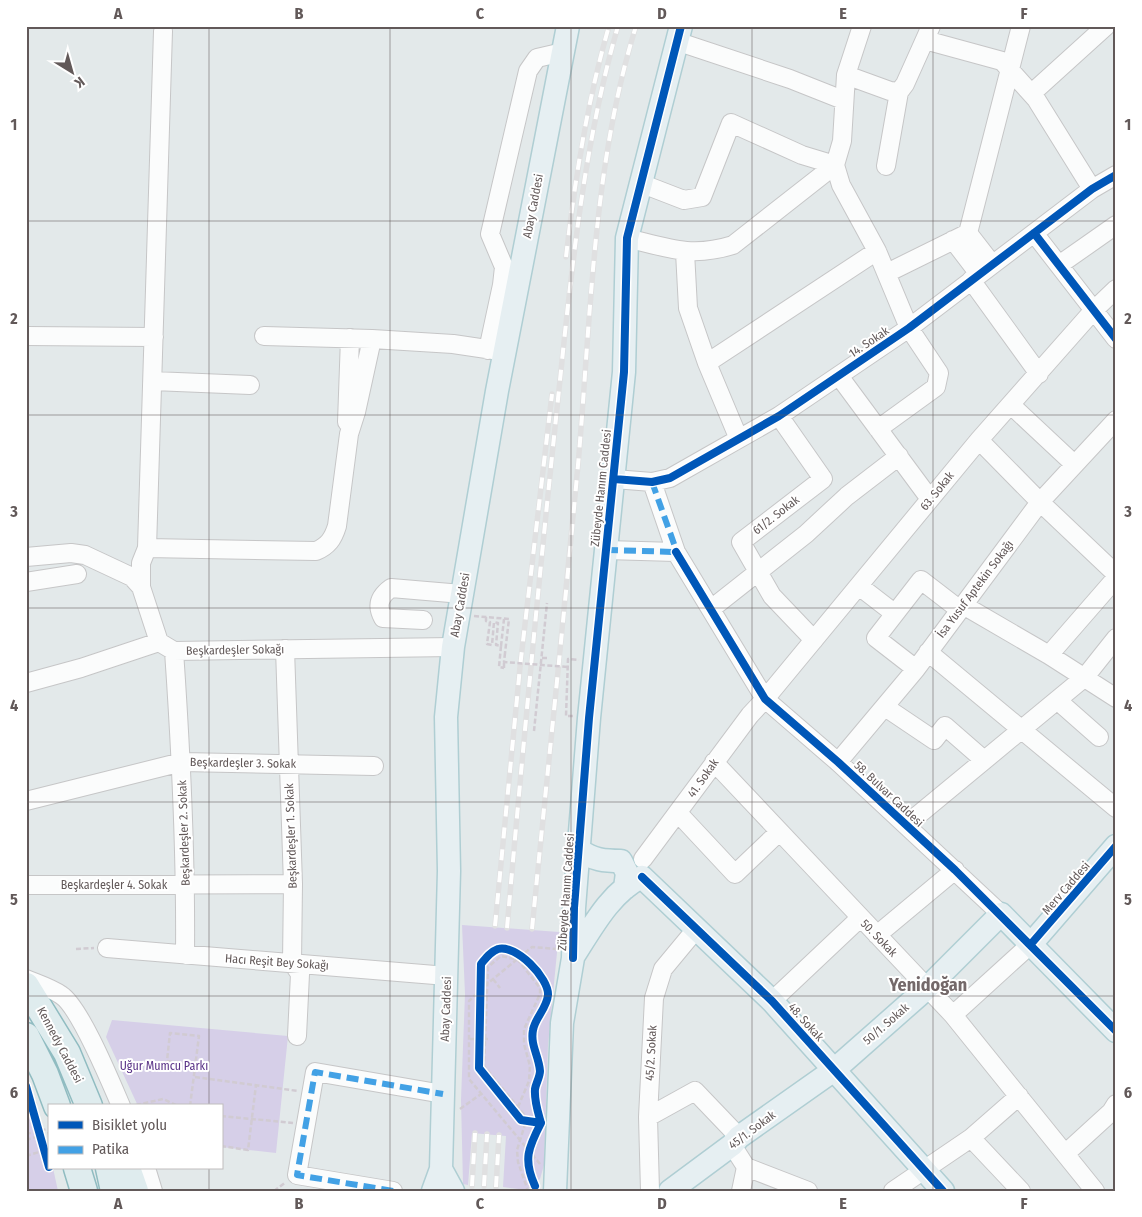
<svg xmlns="http://www.w3.org/2000/svg" width="1142" height="1217" viewBox="0 0 1142 1217" font-family="'Fira Sans Condensed',sans-serif">
<style>
.green{fill:#d6cfe8}
.lines{fill:none;stroke-linecap:round;stroke-linejoin:round}
.minor-casing{stroke:#c6c6c7;stroke-width:20}
.major-casing{stroke:#afced3;stroke-width:25}
.highway-casing{stroke:#90bcc1;stroke-width:29}
.path{stroke:#d1cbd2;stroke-width:2.5;stroke-dasharray:5 2.5;stroke-linecap:butt}
.minor{stroke:#fbfcfc;stroke-width:18}
.major{stroke:#e6eff2;stroke-width:22}
.highway{stroke:#dfecee;stroke-width:26}
.rail-casing{stroke:#e0e0e1;stroke-width:5.5}
.rail{stroke:#fff;stroke-width:4;stroke-dasharray:11;stroke-linecap:butt}
.path-bridge{stroke:#d1cbd2;stroke-width:2.5;stroke-dasharray:5 2.5;stroke-linecap:butt}
.quiet{stroke:#42a1e5;stroke-width:6;stroke-dasharray:12 6;stroke-linecap:butt}
.cycleway-casing{stroke:#fff;stroke-width:11}
.cycleway{stroke:#0057b8;stroke-width:8}
.grid{fill:none;stroke:#625959;stroke-width:1;stroke-opacity:0.55}
.labels{text-anchor:middle;stroke-width:4;stroke-linejoin:round;paint-order:stroke}
.street-label{font-size:12px;fill:#625959;stroke:#fff}
.park-label{font-size:12px;fill:#593287;stroke:#fff}
.district-label{font-size:18px;font-weight:bold;fill:#74696a;stroke:#fff}
.neatline{fill:none;stroke:#625959;stroke-width:2}
.grid-label{font-size:16px;text-anchor:middle;font-weight:bold;fill:#625959}
</style>
<rect width="100%" height="100%" fill="#e3e9ea"/>
<path class="green" d="M462,925L559,932L548,1045L544,1165L540,1179L527,1190L503,1187L506,1136L472,1133L468,1185L463,1184L461,1100L465,994Z
M112,1020L288,1036L276,1153L221,1147V1106H138L106,1037Z
M26,1080C36,1109 49,1138 49,1168H53L58,1191H26Z"/>
<g class="lines">
<defs>
<path id="minor" d="M862,26L846,75L842,141L835,165L841,185L877,251L909,328L939,373L936,387L878,429
M925,40L1002,61L1036,99L1092,189
M676,41L790,79L843,100
M846,75L890,91L899,92L905,84L931,26
M1032,93L1106,26
M886,166L899,92
M640,183L684,200L702,197L731,123L802,155L835,165
M968,233L1021,26
M968,233L992,264
M1034,233L1116,339
M627,238C668,248 691,258 733,245L835,165
M953,240L979,274
M685,252L688,308L707,363L738,437
M1059,265L1116,225
M887,273L968,233
M971,280L1039,374
M26,336L154,337
M264,336L372,339L453,344L500,351
M488,350L502,285L504,267L490,234L528,71L537,58L563,52
M707,363L877,251
M839,376L930,499
M153,381L250,385
M1011,405L1074,464
M779,416L823,479L741,542L772,596L814,640
M347,422L350,338
M979,440L1040,502L1116,574
M614,479L652,482L670,478L779,416L909,328L1092,189L1116,175
M652,482L676,552L765,699L838,762L1001,914
M147,548L316,551C328,546 333,539 337,526L349,434L356,412L372,339
M606,550L676,552
M26,557L71,553L85,555L132,577L141,587L159,642
M26,582L77,574
M859,586L894,613
M141,587V563L147,548L163,31
M963,605L1049,655L1116,698
M711,609L806,534L847,496L899,456
M423,620L383,618C376,605 380,596 391,588L462,594
M159,642L174,651L453,647
M285,649L293,884L292,962
M174,651C181,752 186,853 185,955
M928,652L1116,808
M1049,655L1116,578
M916,669L876,638L921,580L960,610
M26,683L81,668L159,642
M1057,700L1099,737
M885,707L934,740L945,726L984,760
M714,762L953,1015L1095,1191
M838,762L916,669L1040,502L1116,420
M26,801L182,762L374,766
M678,813L735,874L779,832
M906,825L1085,677L1116,638
M643,859L750,715L765,699L979,440L1093,311L1116,289
M26,885L293,884
M877,935L955,870
M107,948L447,976
M292,962L300,974L297,1036
M26,979C38,984 51,988 61,995C80,1007 111,1083 121,1106
M772,1001L860,918
M953,1015L1031,944
M648,1117L695,1091L739,1137
M971,1138L1021,1191
M732,1145L746,1167L741,1191
M1065,1154L1111,1112L1116,1104
M746,1167L808,1191
M146,1168L153,1191
M393,1191L297,1175L315,1072L443,1094
M650,1191L648,1117L654,998L663,969L697,928
M893,1191L971,1138L1019,1096"/>
<path id="major" d="M580,850C592,860 605,861 621,861L627,873L625,888
M1031,944L1116,846
M573,957C591,929 611,891 642,877L772,1001L943,1191
M441,1169L453,1191
M433,1191L441,1169L449,871L446,717L453,647L497,391L568,26
M555,1191L562,1023L573,958L574,908L589,718L624,372L627,238L681,26
M670,1191L732,1145L739,1137L834,1070L927,988L1001,914L1116,1031"/>
<path id="highway" d="M26,986L67,1053L89,1106
M26,1036L45,1074L57,1106
M77,1168L84,1191
M109,1168L114,1191
M127,1168L135,1191"/>
</defs>
<use href="#minor" class="minor-casing"/>
<use href="#major" class="major-casing"/>
<use href="#highway" class="highway-casing"/>
<path class="path" d="M474,616L509,619L505,653
M486,617V621L490,622L487,644L492,645L494,622L498,623L496,645L501,646L499,667L504,668
M501,646L504,619
M542,658H547
M504,668V662
M573,716H566L568,659L579,660
M534,731L547,603
M76,949L94,948
M493,979L500,988
M470,1039H488
M195,1077L298,1091
M136,1105L163,1099L178,1106
M190,1106L199,1036L170,1033L167,1061L196,1064
M518,1107L529,1081L530,1066L524,1044V1029L540,994V988L518,960L501,956L488,967L484,1066L527,1118L517,1150L518,1162L528,1191
M29,1108L28,1106L37,1103
M460,1109L481,1094
M221,1116L293,1123
M26,1134L47,1129
M26,1140L49,1133
M221,1146L248,1150L256,1085
M26,1156L49,1149
M540,1164L469,1079V1001L481,989L532,947L557,949
M274,1191L286,1182"/>
<use href="#minor" class="minor"/>
<use href="#major" class="major"/>
<use href="#highway" class="highway"/>
<defs>
<path id="rail" d="M566,257C575,179 587,102 609,26
M495,926L520,667L552,394
M507,928C522,758 538,588 556,418C570,287 581,154 618,26
M532,929C547,774 564,620 578,465C591,319 592,168 636,26
M472,1186L475,1133
M484,1186L487,1134
M496,1187L499,1135"/>
</defs>
<use href="#rail" class="rail-casing"/>
<use href="#rail" class="rail"/>
<path class="path-bridge" d="M505,653L504,662L568,667
M29,1108L38,1136"/>
<path class="quiet" d="M652,482L678,555
M606,550L676,552
M393,1191L297,1175L315,1072L443,1094"/>
<defs>
<path id="cycleway" d="M1034,233L1116,339
M614,479L652,482L670,478L779,416L909,328L1092,189L1116,175
M676,552L765,699L838,762L955,870L1116,1031
M642,877L772,1001L943,1191
M1031,944L1116,846
M573,958L574,908L589,718L624,372L627,238L681,26
M26,1086L49,1167
M535,1186C523,1160 528,1148 541,1123C538,1112 534,1101 535,1089C536,1083 540,1077 540,1071C539,1056 530,1045 533,1030C535,1018 547,1008 548,995C549,978 516,944 498,949C490,952 486,958 481,964L479,1068L521,1120L541,1123"/>
</defs>
<use href="#cycleway" class="cycleway-casing"/>
<use href="#cycleway" class="cycleway"/>
</g>
<path class="grid" d="M209,26V1106M390,26V1191M571,26V1191M752,26V1191M933,26V1191M26,221H1116M26,415H1116M26,608H1116M26,802H1116M26,996H1116M209,1168V1191"/>
<g class="labels">
<g class="street-label">
<text transform="translate(533 206) rotate(-79)" y="4">Abay Caddesi</text>
<text transform="translate(869 342) rotate(-34)" y="4">14. Sokak</text>
<text transform="translate(601 488) rotate(-84)" y="4">Zübeyde Hanım Caddesi</text>
<text transform="translate(937 491) rotate(-51)" y="4">63. Sokak</text>
<text transform="translate(776 515) rotate(-38)" y="4">61/2. Sokak</text>
<text transform="translate(975 589) rotate(-53)" y="4">İsa Yusuf Aptekin Sokağı</text>
<text transform="translate(460 605) rotate(-80)" y="4">Abay Caddesi</text>
<text transform="translate(235 650) rotate(-1)" y="4">Beşkardeşler Sokağı</text>
<text transform="translate(243 763) rotate(1)" y="4">Beşkardeşler 3. Sokak</text>
<text transform="translate(703 778) rotate(-55)" y="4">41. Sokak</text>
<text transform="translate(889 794) rotate(43)" y="4">58. Bulvar Caddesi</text>
<text transform="translate(184 833) rotate(-92)" y="4">Beşkardeşler 2. Sokak</text>
<text transform="translate(291 836) rotate(-92)" y="4">Beşkardeşler 1. Sokak</text>
<text x="114" y="889">Beşkardeşler 4. Sokak</text>
<text transform="translate(1066 888) rotate(-49)" y="4">Merv Caddesi</text>
<text transform="translate(566 892) rotate(-86)" y="4">Zübeyde Hanım Caddesi</text>
<text transform="translate(879 938) rotate(46)" y="4">50. Sokak</text>
<text transform="translate(277 962) rotate(4)" y="4">Hacı Reşit Bey Sokağı</text>
<text transform="translate(446 1009) rotate(-88)" y="4">Abay Caddesi</text>
<text transform="translate(806 1022) rotate(48)" y="4">48. Sokak</text>
<text transform="translate(886 1024) rotate(-41)" y="4">50/1. Sokak</text>
<text transform="translate(60 1045) rotate(62)" y="4">Kennedy Caddesi</text>
<text transform="translate(651 1053) rotate(-87)" y="4">45/2. Sokak</text>
<text transform="translate(752 1130) rotate(-37)" y="4">45/1. Sokak</text>
</g>
<g class="park-label">
<text x="164" y="1070">Uğur Mumcu Parkı</text>
</g>
<g class="district-label">
<text x="928" y="991">Yenidoğan</text>
</g>
</g>
<rect width="1142" height="1217" fill="none" stroke="#ffffff" stroke-width="55"/>
<rect x="48" y="1104" width="175" height="65" fill="#ffffff" stroke="#c0bdbd"/>
<rect x="58" y="1121" width="25" height="8" fill="#0057b8" stroke="#c0bdbd"/>
<text x="92" y="1130" font-size="15" fill="#625959">Bisiklet yolu</text>
<rect x="58" y="1146" width="25" height="8" fill="#42a1e5" stroke="#c0bdbd"/>
<text x="92" y="1154" font-size="15" fill="#625959">Patika</text>
<g transform="translate(72 72) rotate(143)" stroke="#ffffff" stroke-width="4" paint-order="stroke">
<path d="M0-4L9 19L0 12L-9 19Z" fill="#625959"/>
<text y="-8" font-size="14" font-weight="bold" text-anchor="middle" fill="#625959">K</text>
</g>
<rect x="28" y="28" width="1086" height="1162" class="neatline"/>
<g class="grid-label">
<text x="118" y="19">A</text>
<text x="299" y="19">B</text>
<text x="480" y="19">C</text>
<text x="662" y="19">D</text>
<text x="843" y="19">E</text>
<text x="1024" y="19">F</text>
<text x="14" y="130">1</text>
<text x="1128" y="130">1</text>
<text x="14" y="324">2</text>
<text x="1128" y="324">2</text>
<text x="14" y="517">3</text>
<text x="1128" y="517">3</text>
<text x="14" y="711">4</text>
<text x="1128" y="711">4</text>
<text x="14" y="905">5</text>
<text x="1128" y="905">5</text>
<text x="14" y="1098">6</text>
<text x="1128" y="1098">6</text>
<text x="118" y="1209">A</text>
<text x="299" y="1209">B</text>
<text x="480" y="1209">C</text>
<text x="662" y="1209">D</text>
<text x="843" y="1209">E</text>
<text x="1024" y="1209">F</text>
</g>
</svg>
